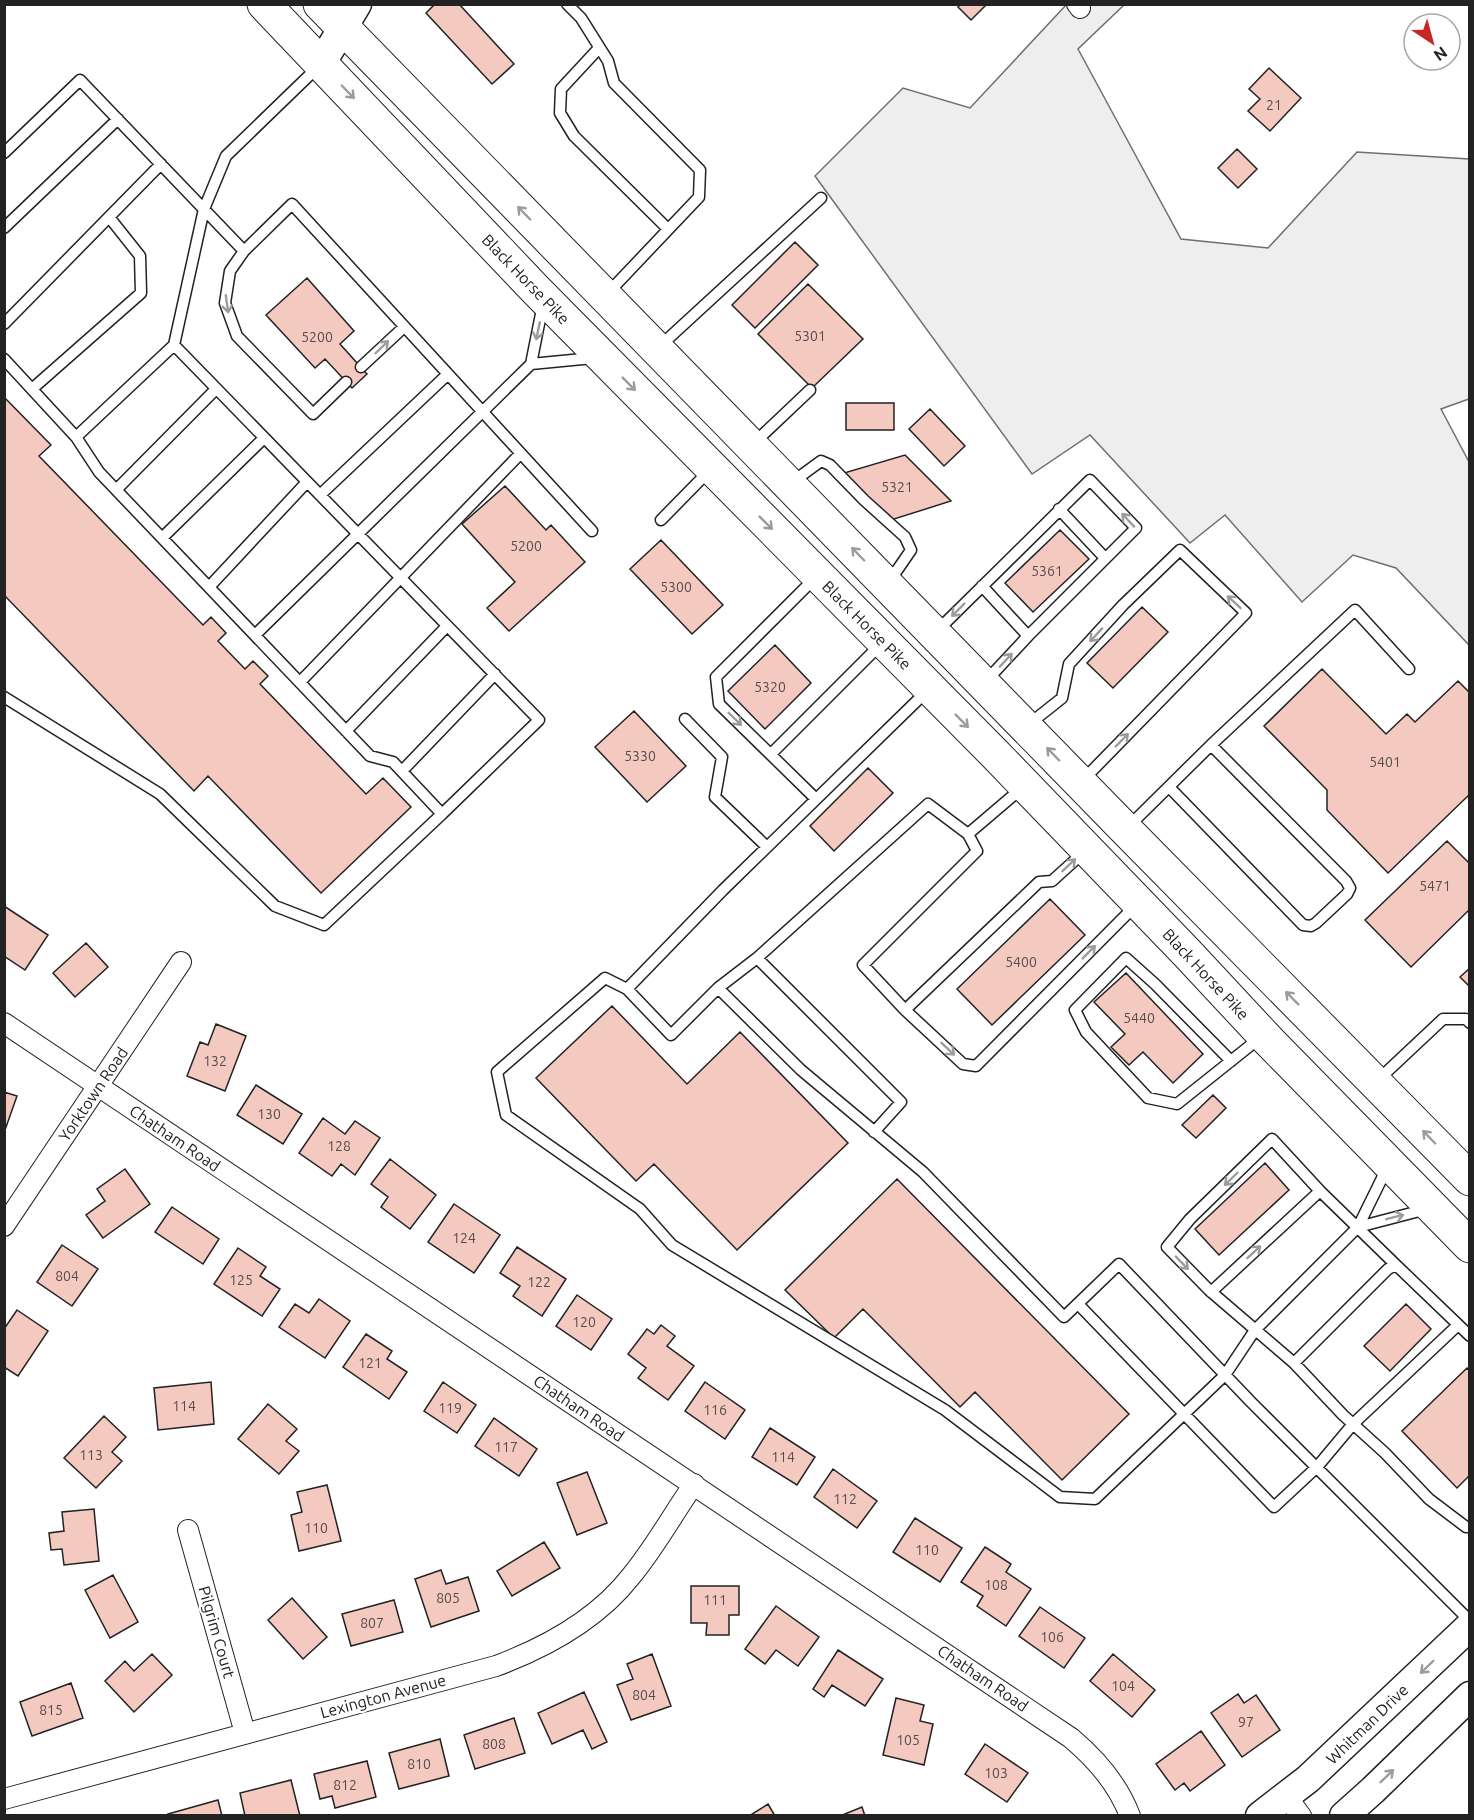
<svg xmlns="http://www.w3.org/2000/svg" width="1474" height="1820" viewBox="0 0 1474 1820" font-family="Ubuntu,sans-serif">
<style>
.green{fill:#eee;stroke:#6f6f6f;stroke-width:1.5}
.building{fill:#f3c9c0;stroke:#222;stroke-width:1.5}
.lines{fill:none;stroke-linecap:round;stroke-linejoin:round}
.lane-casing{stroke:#222;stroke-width:13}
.street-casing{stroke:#222;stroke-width:22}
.secondary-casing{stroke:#222;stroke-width:31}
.highway-casing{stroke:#222;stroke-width:35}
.lane{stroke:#fff;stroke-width:10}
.street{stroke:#fff;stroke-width:20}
.secondary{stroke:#fff;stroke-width:28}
.highway{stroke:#fff;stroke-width:33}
.oneway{stroke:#9c9c9c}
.labels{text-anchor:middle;stroke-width:4.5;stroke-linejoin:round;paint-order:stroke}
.number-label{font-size:14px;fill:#564c4a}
.street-label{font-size:16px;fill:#222;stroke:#fff}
</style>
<rect width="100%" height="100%" fill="#fff"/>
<path class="green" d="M1067,4L1124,5L1078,49L1181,239L1268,248L1357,152L1469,159V399L1441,409L1469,462V645L1396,568L1353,555L1302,602L1225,515L1190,543L1090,435L1032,474L815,176L903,88L970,108Z"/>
<path class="building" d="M435,4H459L514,64L492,84L426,13Z
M961,4H987L971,20L958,7Z
M1269,68L1301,98L1270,131L1248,111L1260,99L1249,89Z
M1237,149L1257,169L1238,188L1218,168Z
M795,242L818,265L755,328L732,305Z
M307,278L354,331L340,344L367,374L352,388L325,359L315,368L266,315Z
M808,284L863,339L812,388L758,334Z
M4,397L51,445L39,456L203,625L211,617L226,633L218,641L245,669L253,661L268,676L260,684L366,794L383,778L411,807L321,893L208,776L194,791L4,595Z
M846,403H894V430H846Z
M930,409L965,446L944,466L909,429Z
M905,455L951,501L891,520L844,473Z
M505,486L546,530L551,525L585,562L509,631L487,608L515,582L462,524Z
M1060,530L1089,559L1033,612L1005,583Z
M661,540L723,605L692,634L630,569Z
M1142,607L1168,632L1113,688L1087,663Z
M775,645L811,683L765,729L728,691Z
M1322,669L1386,734L1407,714L1415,722L1458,681L1470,693V794L1388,873L1327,810V790L1264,726Z
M634,711L686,766L647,802L595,747Z
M868,768L893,793L834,851L810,826Z
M1447,841L1470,864V909L1411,967L1365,920Z
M1050,899L1085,935L992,1025L957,989Z
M4,906L48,935L25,970L4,956Z
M86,943L108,967L75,997L53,973Z
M1470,968V987L1460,977Z
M1126,973L1203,1054L1173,1083L1143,1052L1129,1065L1111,1047L1125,1034L1094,1002Z
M612,1006L687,1084L740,1032L848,1143L737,1250L654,1164L636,1181L536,1078Z
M216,1024L246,1036L225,1091L187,1076L200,1042L208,1045Z
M256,1085L302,1114L283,1144L237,1115Z
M4,1092L17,1096L5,1130H4Z
M1213,1095L1226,1108L1196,1138L1182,1125Z
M323,1118L345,1134L355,1121L380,1138L355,1175L341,1164L332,1176L299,1153Z
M390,1159L436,1195L410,1229L381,1207L388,1197L371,1184Z
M1265,1163L1289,1190L1219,1255L1195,1229Z
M125,1169L150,1204L103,1238L86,1215L105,1201L97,1189Z
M897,1179L1129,1414L1062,1480L975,1392L960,1407L863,1309L834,1338L785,1290Z
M454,1204L500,1235L474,1273L428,1242Z
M172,1207L219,1239L203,1264L155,1232Z
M62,1245L98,1269L72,1306L37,1282Z
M517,1247L566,1279L542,1316L513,1296L520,1286L500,1273Z
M238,1248L266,1267L260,1276L280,1289L262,1316L214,1284Z
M577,1295L612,1319L591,1350L556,1326Z
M319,1299L350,1321L325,1358L279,1327L295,1304L309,1313Z
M1406,1304L1431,1329L1390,1371L1364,1346Z
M17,1310L48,1331L18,1376L4,1367V1329Z
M661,1325L675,1336L667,1346L694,1366L668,1400L638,1378L646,1368L628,1354L647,1329L654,1334Z
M366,1334L392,1351L387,1359L407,1372L389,1399L343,1367Z
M1467,1368L1470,1371V1475L1457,1488L1402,1431Z
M211,1382L214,1424L158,1430L154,1388Z
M443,1382L476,1405L457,1433L424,1411Z
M705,1382L745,1410L725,1439L685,1411Z
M268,1404L297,1429L286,1441L299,1451L279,1474L238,1439Z
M104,1416L126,1437L112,1452L122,1461L96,1488L64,1458Z
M494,1418L537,1449L519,1476L475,1446Z
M770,1428L815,1457L797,1485L752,1457Z
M833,1469L877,1501L857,1528L814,1497Z
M587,1472L607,1523L577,1535L557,1483Z
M327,1485L341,1541L299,1551L291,1515L302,1512L297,1492Z
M94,1509L99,1561L64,1565L62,1549L51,1550L49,1533L64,1531L62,1512Z
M915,1518L962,1548L940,1582L893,1552Z
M544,1542L560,1568L512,1596L497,1571Z
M985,1547L1011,1564L1006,1572L1031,1589L1006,1626L977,1606L983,1596L961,1582Z
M441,1570L446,1584L468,1577L479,1611L431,1627L415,1579Z
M113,1575L138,1622L110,1638L85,1590Z
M691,1586H739V1615H729V1635H706L707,1623H691Z
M292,1598L327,1637L303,1659L268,1620Z
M394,1600L403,1632L351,1646L342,1614Z
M776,1606L819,1637L798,1666L776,1650L765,1664L745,1649Z
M1040,1607L1085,1638L1064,1668L1019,1636Z
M838,1650L883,1679L865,1706L832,1685L824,1697L813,1689Z
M152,1654L172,1675L134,1712L105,1681L125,1661L134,1671Z
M652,1654L671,1706L631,1720L617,1685L633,1679L627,1664Z
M1113,1654L1155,1690L1132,1717L1090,1681Z
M71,1683L83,1718L32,1736L20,1702Z
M584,1692L607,1742L592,1749L583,1730L552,1744L538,1713Z
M1238,1694L1244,1703L1256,1695L1280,1730L1242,1757L1211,1713Z
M896,1698L924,1705L920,1721L933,1724L924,1765L883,1755Z
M514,1718L525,1753L475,1769L464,1735Z
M1201,1731L1225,1765L1190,1791L1184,1783L1175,1790L1156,1764Z
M440,1739L449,1776L399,1789L389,1753Z
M985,1744L1028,1773L1007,1802L965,1774Z
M367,1761L376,1797L335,1808L332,1796L320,1799L314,1774Z
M291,1780L300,1816H245L240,1793Z
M218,1800L222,1816H169L168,1814Z
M768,1804L775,1816H749Z
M862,1807L865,1816H840Z"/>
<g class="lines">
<defs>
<path id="lane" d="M567,4L581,18L608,61L614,83L700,170L699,197L607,294
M599,48L561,89L560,113L574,136L668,229
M4,153L80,80L244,251
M4,228L118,119
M4,324L161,164
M174,345L539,720L442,814
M659,347L821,198
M4,359L76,437
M531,364L593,358
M361,367L404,327
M346,382L313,414L237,336L225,303L230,271L244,251L292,204L592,531
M32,389L141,293L140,256L109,217
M754,443L810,390
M791,483L821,461L830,465L864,500L905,537L911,550L889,582
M116,490L216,389
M320,495L448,374
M1059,509L1105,558
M661,520L710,470
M162,538L264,438
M815,578L716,677L719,704L816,799
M982,586L1028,636
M209,587L307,482
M938,630L1090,480L1136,528L1028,636L986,681
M255,635L531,364L543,304
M300,682L520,454
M927,691L723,890L627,989L671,1035L718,988L801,1070L923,1172L1064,1317L1119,1264L1251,1402L1470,1621
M4,697L160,794L275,906L324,925L442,814L393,762L370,756L99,472L76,437L174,345L204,209L226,156L319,66
M685,719L722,757L715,797L767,847
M1028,725L1062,698L1069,664L1123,605L1180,550L1246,613L1083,780
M346,731L447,626
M1211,745L1355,610L1409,669
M771,754L881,644
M402,771L495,674
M1022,788L968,834L977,851L863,965L905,1010L1039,882L1052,881L1084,852
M1128,827L1211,745L1346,881L1350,888L1347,894L1316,923L1311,926L1303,925L1169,787
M757,958L901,1102L874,1132
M718,988L757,958L928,804L968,834
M627,989L605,978L497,1072L506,1115L640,1209L672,1245L945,1410L1060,1497L1095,1499L1225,1375L1255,1330L1358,1227L1388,1166
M905,1010L963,1064L976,1066L1137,904
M1231,1061L1155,984L1126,958L1075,1010L1086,1032L1148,1098L1177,1104L1261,1037
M1378,1080L1443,1019H1466L1470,1023
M1358,1227L1427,1209
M1211,1292L1320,1191
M1078,1304L1274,1507L1317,1467L1353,1424L1458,1325
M1470,1336L1396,1265L1388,1269L1294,1363L1343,1415L1385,1453L1429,1499L1466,1527H1470
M1294,1363L1209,1290L1167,1247L1190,1219L1272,1139L1320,1191L1396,1265"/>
<path id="street" d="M1077,4L1080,8
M4,1023L1071,1738C1096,1759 1118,1784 1130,1816
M4,1226L181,962
M188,1530L245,1733
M1287,1797L1301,1816
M4,1799L496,1666C547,1647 598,1619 632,1575C655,1547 673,1514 694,1484"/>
<path id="secondary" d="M321,64L357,4
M1260,1816L1308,1779L1470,1626
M1344,1816L1373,1790L1470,1696"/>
<path id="highway" d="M264,4L536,290L994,753L1187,953L1269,1041L1470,1246
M320,4L1126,830L1470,1179"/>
</defs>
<use href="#lane" class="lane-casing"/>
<use href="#street" class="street-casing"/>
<use href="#secondary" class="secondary-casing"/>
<use href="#highway" class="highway-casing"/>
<use href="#lane" class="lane"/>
<use href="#street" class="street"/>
<use href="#secondary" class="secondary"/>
<use href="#highway" class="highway"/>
</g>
<defs><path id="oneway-shaft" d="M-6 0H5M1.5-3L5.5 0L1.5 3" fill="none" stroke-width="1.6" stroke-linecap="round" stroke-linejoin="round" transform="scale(1.5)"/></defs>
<g class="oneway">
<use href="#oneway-shaft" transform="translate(348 92) rotate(46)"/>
<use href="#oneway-shaft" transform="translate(524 213) rotate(-134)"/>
<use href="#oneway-shaft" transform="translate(227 304) rotate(82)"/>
<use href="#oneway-shaft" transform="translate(538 331) rotate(102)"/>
<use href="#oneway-shaft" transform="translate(382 347) rotate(-44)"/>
<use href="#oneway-shaft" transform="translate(629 384) rotate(45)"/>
<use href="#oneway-shaft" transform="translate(1128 520) rotate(-133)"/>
<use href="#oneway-shaft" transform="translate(766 523) rotate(45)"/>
<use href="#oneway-shaft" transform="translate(858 554) rotate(-134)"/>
<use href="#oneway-shaft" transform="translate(1234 602) rotate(-137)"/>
<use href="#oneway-shaft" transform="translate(958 610) rotate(135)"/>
<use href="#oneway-shaft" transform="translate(1096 635) rotate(133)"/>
<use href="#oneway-shaft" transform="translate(1006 660) rotate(-47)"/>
<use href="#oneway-shaft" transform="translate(735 719) rotate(44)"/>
<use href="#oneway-shaft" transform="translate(962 721) rotate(45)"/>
<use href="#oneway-shaft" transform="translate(1122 740) rotate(-46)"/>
<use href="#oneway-shaft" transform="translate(1053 754) rotate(-134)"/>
<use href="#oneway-shaft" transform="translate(1069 865) rotate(-43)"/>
<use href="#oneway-shaft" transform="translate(1089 952) rotate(-45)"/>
<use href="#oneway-shaft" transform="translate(1292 998) rotate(-135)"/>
<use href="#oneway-shaft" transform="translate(948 1049) rotate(43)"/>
<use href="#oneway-shaft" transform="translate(1429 1137) rotate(-134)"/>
<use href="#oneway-shaft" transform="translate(1231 1179) rotate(136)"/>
<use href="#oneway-shaft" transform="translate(1395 1217) rotate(-14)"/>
<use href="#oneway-shaft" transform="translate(1254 1252) rotate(-43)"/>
<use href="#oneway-shaft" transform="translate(1182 1263) rotate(46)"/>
<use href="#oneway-shaft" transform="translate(1427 1667) rotate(136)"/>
<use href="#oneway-shaft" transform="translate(1387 1776) rotate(-44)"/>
</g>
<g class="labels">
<g class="number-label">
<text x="1274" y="110">21</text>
<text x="810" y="341">5301</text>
<text x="317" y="342">5200</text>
<text x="897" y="492">5321</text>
<text x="526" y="551">5200</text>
<text x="1047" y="576">5361</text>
<text x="676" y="592">5300</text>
<text x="770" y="692">5320</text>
<text x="640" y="761">5330</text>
<text x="1385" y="767">5401</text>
<text x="1435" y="891">5471</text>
<text x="1021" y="967">5400</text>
<text x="1139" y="1023">5440</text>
<text x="215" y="1066">132</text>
<text x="269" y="1119">130</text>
<text x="339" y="1151">128</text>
<text x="464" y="1243">124</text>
<text x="67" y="1281">804</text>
<text x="241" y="1285">125</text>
<text x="539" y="1287">122</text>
<text x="584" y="1327">120</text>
<text x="370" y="1368">121</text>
<text x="184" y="1411">114</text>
<text x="450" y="1413">119</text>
<text x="715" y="1415">116</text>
<text x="506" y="1452">117</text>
<text x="91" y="1460">113</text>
<text x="783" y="1462">114</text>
<text x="845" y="1504">112</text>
<text x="316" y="1533">110</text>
<text x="927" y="1555">110</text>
<text x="996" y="1590">108</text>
<text x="448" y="1603">805</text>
<text x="715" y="1605">111</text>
<text x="372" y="1628">807</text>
<text x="1052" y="1642">106</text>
<text x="1123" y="1691">104</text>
<text x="644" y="1700">804</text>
<text x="51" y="1715">815</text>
<text x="1246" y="1727">97</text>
<text x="908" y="1745">105</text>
<text x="494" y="1749">808</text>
<text x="419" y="1769">810</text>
<text x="996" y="1778">103</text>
<text x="345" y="1790">812</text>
</g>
<g class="street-label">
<text transform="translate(526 279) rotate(46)" y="6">Black Horse Pike</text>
<text transform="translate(867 625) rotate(45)" y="6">Black Horse Pike</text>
<text transform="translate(1206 974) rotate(47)" y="6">Black Horse Pike</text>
<text transform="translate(93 1094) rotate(-56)" y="6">Yorktown Road</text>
<text transform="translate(175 1138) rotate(34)" y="6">Chatham Road</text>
<text transform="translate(579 1408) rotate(34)" y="6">Chatham Road</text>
<text transform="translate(217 1632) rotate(74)" y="6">Pilgrim Court</text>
<text transform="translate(983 1678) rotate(34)" y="6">Chatham Road</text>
<text transform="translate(383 1696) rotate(-15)" y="6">Lexington Avenue</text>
<text transform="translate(1367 1724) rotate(-44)" y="6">Whitman Drive</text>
</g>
</g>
<rect width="1474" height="1820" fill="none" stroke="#222222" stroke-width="12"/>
<g transform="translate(1432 42) rotate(144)"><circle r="28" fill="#ffffff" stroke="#a7a7a7" stroke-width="1.5"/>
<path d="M0-4.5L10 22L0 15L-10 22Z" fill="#c62828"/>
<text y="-9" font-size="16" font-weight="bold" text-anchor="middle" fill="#222222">N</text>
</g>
</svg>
